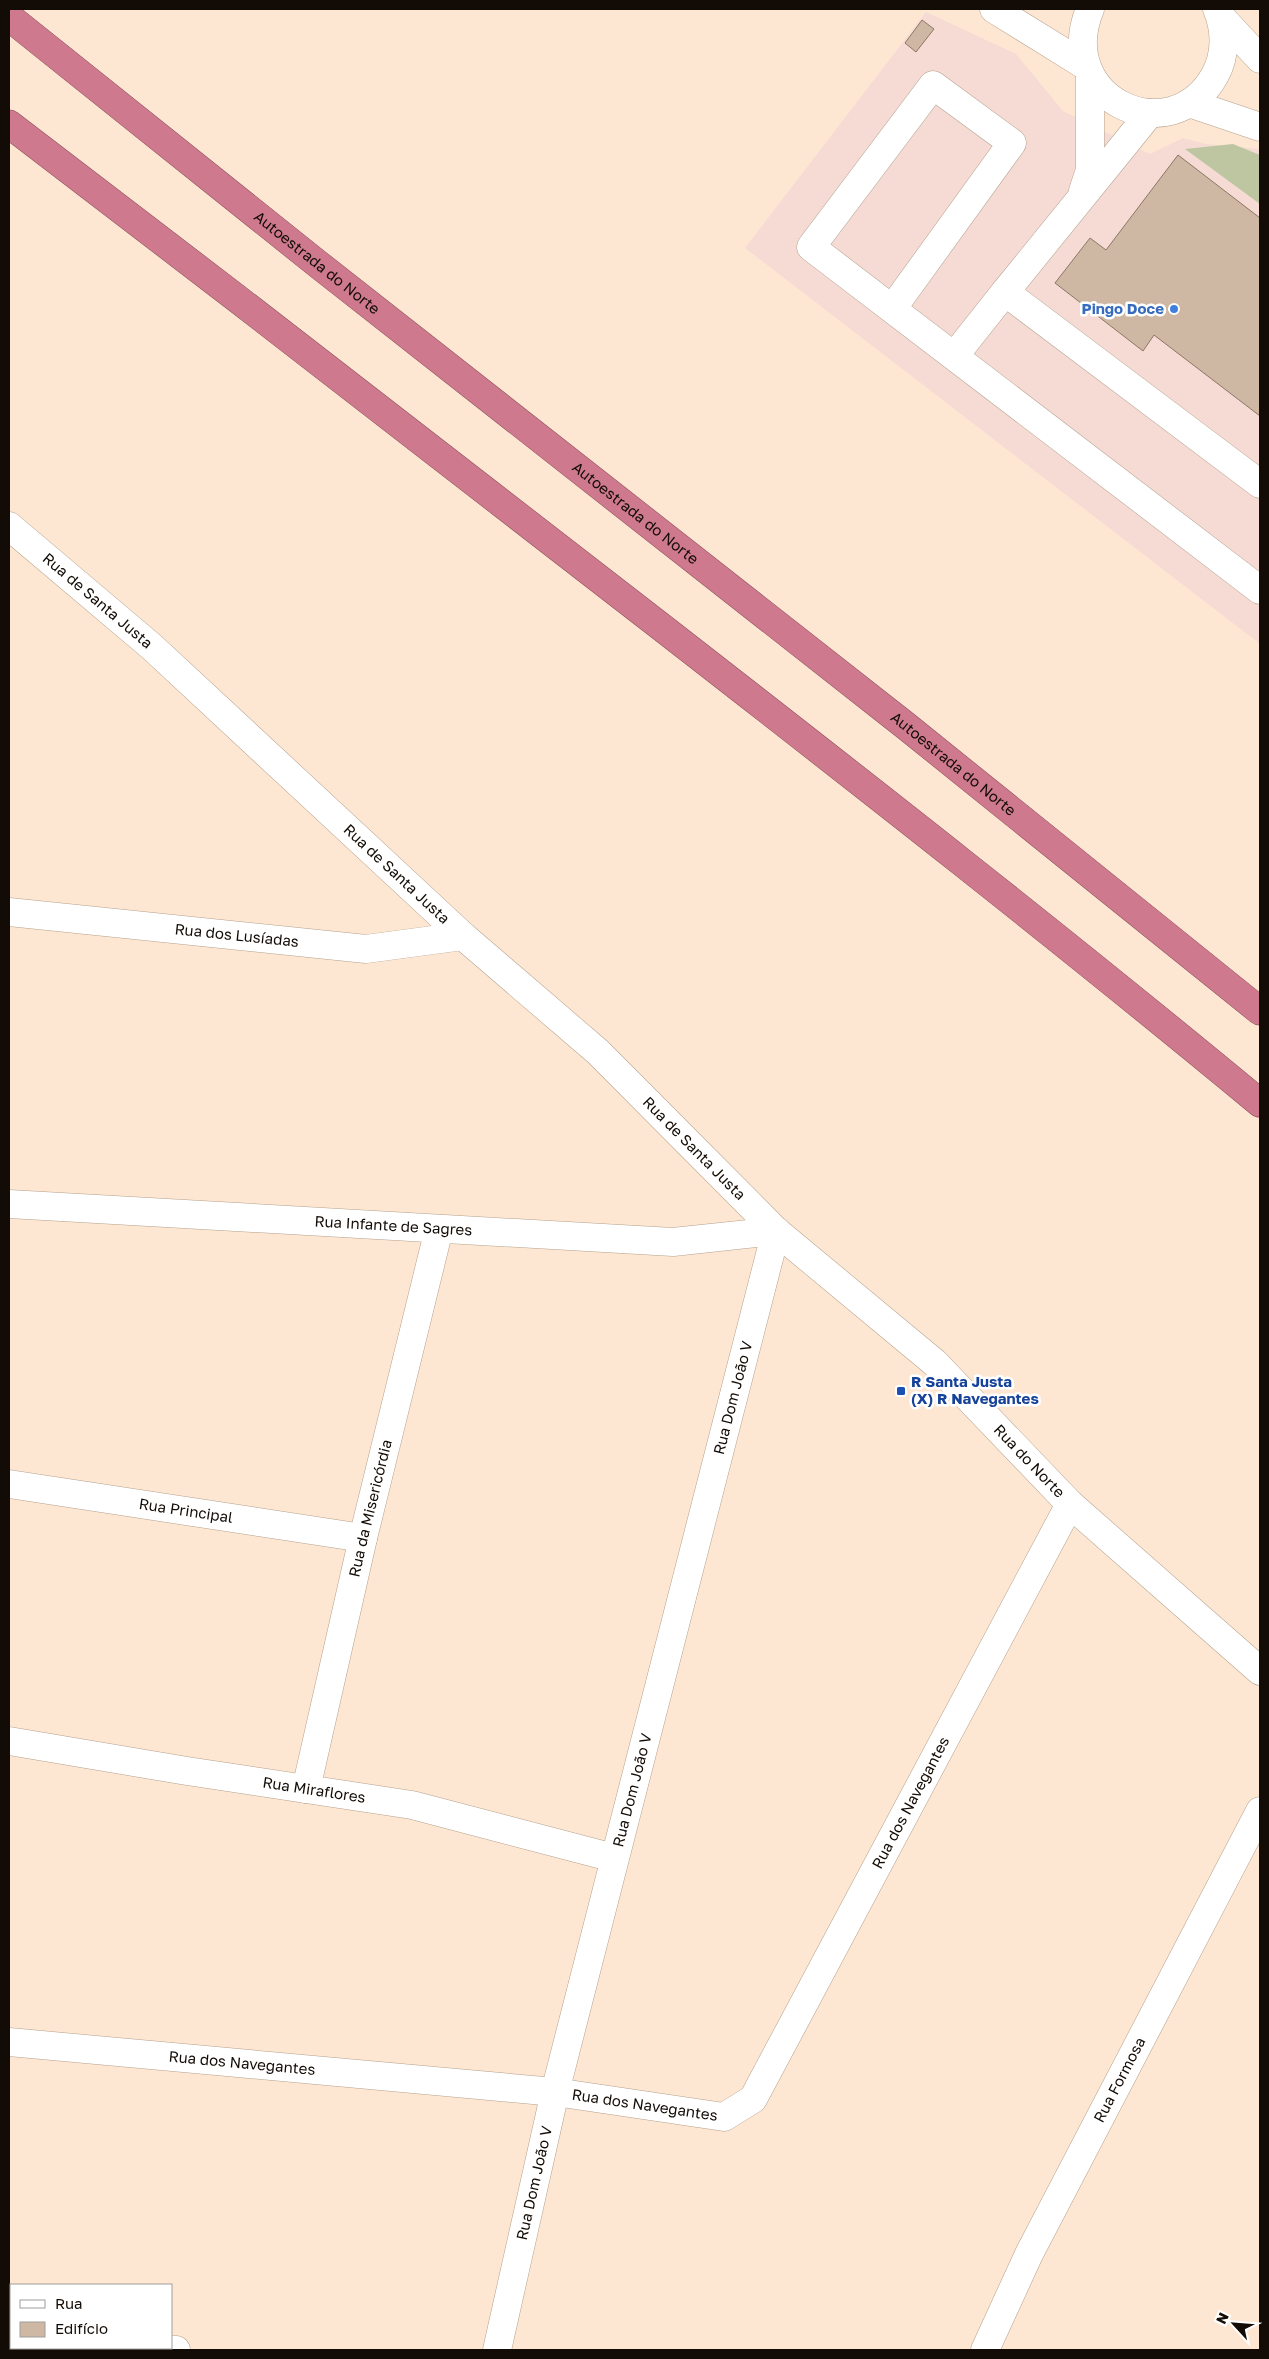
<svg xmlns="http://www.w3.org/2000/svg" width="1269" height="2359" viewBox="0 0 1269 2359" font-family="'Golos Text',sans-serif">
<style>
.commercial{fill:#f5dbd4}
.green{fill:#bec6a1}
.building{fill:#ceb8a4;stroke:#8b7765}
.lines{fill:none;stroke-linecap:round;stroke-linejoin:round}
.minor-casing{stroke:#b5a18d;stroke-width:29}
.highway-casing{stroke:#8d535e;stroke-width:29}
.minor{stroke:#fff;stroke-width:28}
.highway{stroke:#ce798d;stroke-width:28}
.shop-dot{fill:#3f7fe0;stroke:#fff;stroke-width:2}
.transit-dot{fill:#1a4fb4;stroke:#fff;stroke-width:2}
.labels{text-anchor:middle;stroke-width:5;stroke-linejoin:round;paint-order:stroke}
.street-label{font-size:15px;fill:#130c06;stroke:#fff}
.shop-label{font-size:15px;font-weight:bold;fill:#366cbe;stroke:#fff;text-anchor:end}
.transit-label{font-size:15px;font-weight:bold;fill:#164399;stroke:#fff;text-anchor:start}
</style>
<rect width="100%" height="100%" fill="#fde7d2"/>
<path class="commercial" d="M926,12L1016,54L1063,111L1150,154L1183,138L1206,144L1260,149V644L745,248Z"/>
<path class="green" d="M1233,144L1260,155V204L1185,149Z"/>
<path class="building" d="M922,20L934,29L916,52L905,43Z
M1178,155L1260,218V416L1154,335L1143,351L1055,283L1090,238L1106,250Z"/>
<g class="lines">
<defs>
<g id="minor">
<path d="M994,9L1086,66"/>
<path d="M1090,9C1053,99 1171,154 1215,75C1226,55 1226,30 1217,9"/>
<path d="M1221,17L1260,59"/>
<path d="M1189,103L1260,127"/>
<path d="M1150,113L1005,292L1260,484"/>
<path d="M1083,191L1090,170V75"/>
<path d="M892,309L1012,143L933,85L811,247L1260,590"/>
<path d="M955,355L1005,292"/>
<path id="s1" d="M9,526L152,647L463,936L598,1052L776,1231L935,1363L1070,1504L1260,1671"/>
<path id="s2" d="M9,912L366,949L463,936"/>
<path id="s3" d="M9,1204L673,1242L776,1231"/>
<path id="s4" d="M9,1484L363,1538"/>
<path id="s5" d="M9,1741L187,1771L412,1805L614,1858"/>
<path id="s6" d="M306,1789L363,1538L439,1229"/>
<path id="s7" d="M9,2042L555,2092L724,2117L753,2099L1070,1504"/>
<path d="M9,2334H11"/>
<path d="M151,2348L176,2350"/>
<path id="s8" d="M497,2350L555,2092L776,1231"/>
<path id="s9" d="M985,2350L1029,2254L1260,1811"/>
</g>
<g id="highway">
<path id="s10" d="M9,17L319,265L906,726L1260,1011"/>
<path d="M9,124C227,290 444,458 660,626C862,783 1063,940 1260,1103"/>
</g>
</defs>
<use href="#minor" class="minor-casing"/>
<use href="#highway" class="highway-casing"/>
<use href="#minor" class="minor"/>
<use href="#highway" class="highway"/>
</g>
<circle class="shop-dot" cx="1174" cy="309" r="5"/>
<rect class="transit-dot" x="896" y="1386" width="10" height="10" rx="2.5"/>
<g class="labels">
<g class="street-label">
<text dy="5" stroke="none"><textPath href="#s10" startOffset="394">Autoestrada do Norte</textPath></text>
<text dy="5" stroke="none"><textPath href="#s10" startOffset="799">Autoestrada do Norte</textPath></text>
<text dy="5" stroke="none"><textPath href="#s1" startOffset="116">Rua de Santa Justa</textPath></text>
<text dy="5" stroke="none"><textPath href="#s10" startOffset="1204">Autoestrada do Norte</textPath></text>
<text dy="5" stroke="none"><textPath href="#s1" startOffset="521">Rua de Santa Justa</textPath></text>
<text dy="5" stroke="none"><textPath href="#s2" startOffset="229">Rua dos Lusíadas</textPath></text>
<text dy="5" stroke="none"><textPath href="#s1" startOffset="926">Rua de Santa Justa</textPath></text>
<text dy="5" stroke="none"><textPath href="#s3" startOffset="385">Rua Infante de Sagres</textPath></text>
<text dy="5" stroke="none"><textPath href="#s8" startOffset="981">Rua Dom João V</textPath></text>
<text dy="5" stroke="none"><textPath href="#s1" startOffset="1385">Rua do Norte</textPath></text>
<text dy="5" stroke="none"><textPath href="#s6" startOffset="288">Rua da Misericórdia</textPath></text>
<text dy="5" stroke="none"><textPath href="#s4" startOffset="179">Rua Principal</textPath></text>
<text dy="5" stroke="none"><textPath href="#s8" startOffset="576">Rua Dom João V</textPath></text>
<text dy="5" stroke="none"><textPath href="#s5" startOffset="309">Rua Miraflores</textPath></text>
<text dy="5" stroke="none"><textPath href="#s7" startOffset="1089">Rua dos Navegantes</textPath></text>
<text dy="5" stroke="none"><textPath href="#s7" startOffset="234">Rua dos Navegantes</textPath></text>
<text dy="5" stroke="none"><textPath href="#s9" startOffset="302">Rua Formosa</textPath></text>
<text dy="5" stroke="none"><textPath href="#s7" startOffset="639">Rua dos Navegantes</textPath></text>
<text dy="5" stroke="none"><textPath href="#s8" startOffset="171">Rua Dom João V</textPath></text>
</g>
<g class="shop-label">
<text x="1164" y="314">Pingo Doce</text>
</g>
<g class="transit-label">
<text x="911" y="1387">R Santa Justa<tspan x="911" dy="17">(X) R Navegantes</tspan></text>
</g>
</g>
<rect width="1269" height="2359" fill="none" stroke="#130c06" stroke-width="20"/>
<rect x="10" y="2284" width="162" height="65" fill="#ffffff" stroke="#a19e9b"/>
<rect x="20" y="2300" width="25" height="8" fill="#ffffff" stroke="#a19e9b"/>
<text x="55" y="2309" font-size="15" fill="#130c06">Rua</text>
<rect x="20" y="2322" width="25" height="15" fill="#ceb8a4" stroke="#a19e9b"/>
<text x="55" y="2334" font-size="15" fill="#130c06">Edifício</text>
<g transform="translate(1234 2324) rotate(296)" stroke="#ffffff" stroke-width="4" paint-order="stroke">
<path d="M0-4L9 19L0 12L-9 19Z" fill="#130c06"/>
<text y="-8" font-size="14" font-weight="bold" text-anchor="middle" fill="#130c06">N</text>
</g>
</svg>
